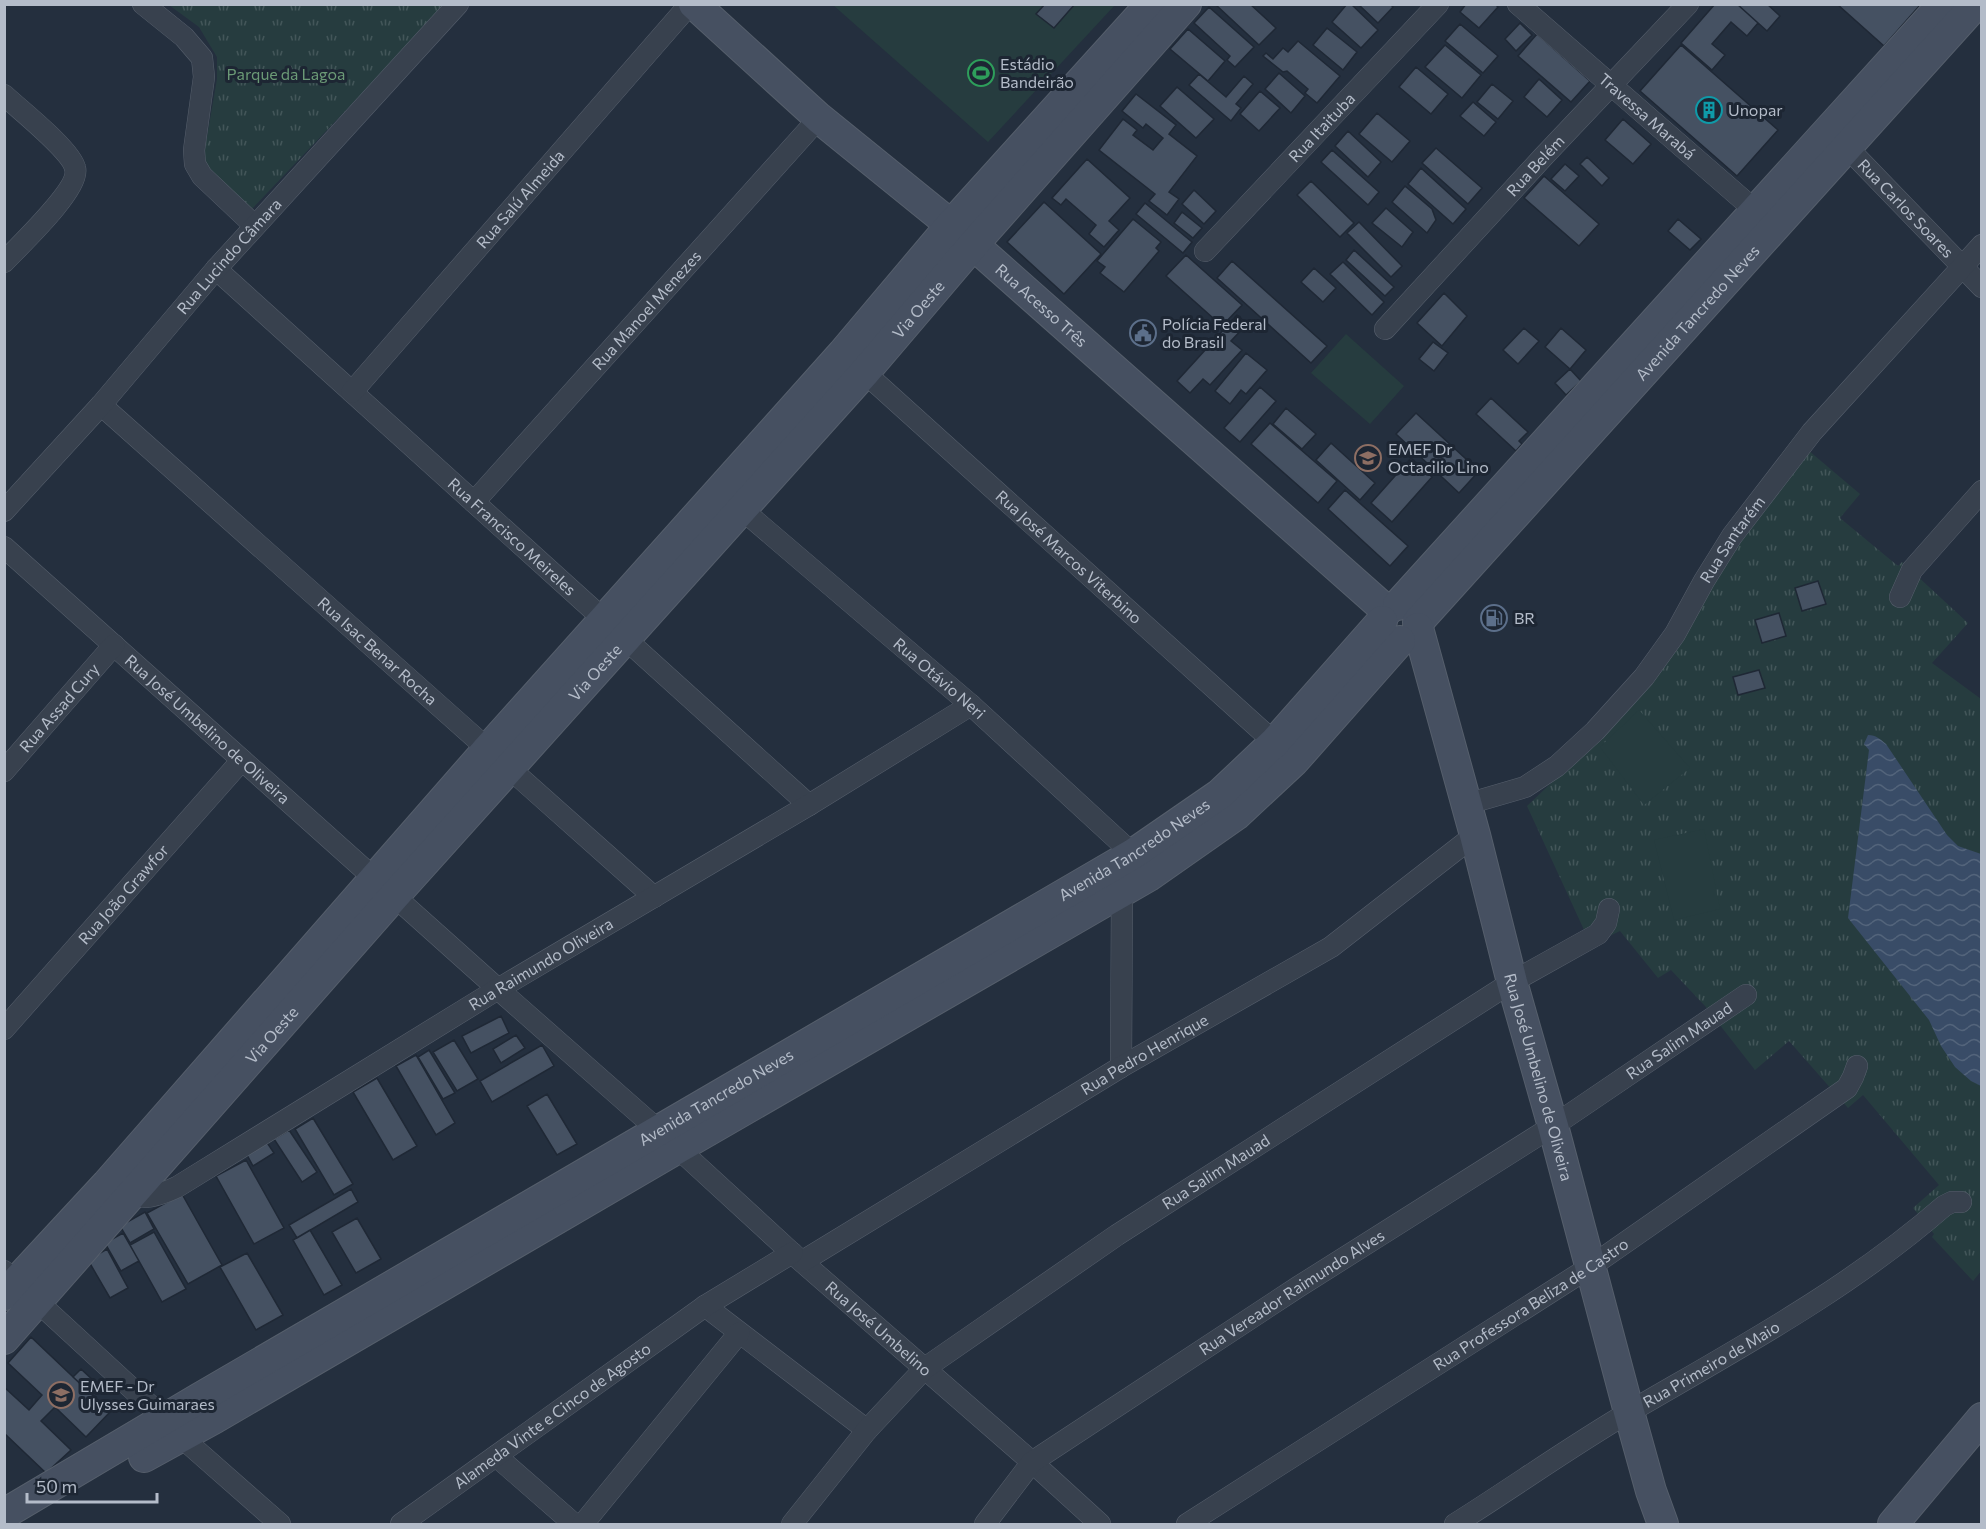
<svg xmlns="http://www.w3.org/2000/svg" width="1986" height="1529" viewBox="0 0 1986 1529" font-family="Commissioner,sans-serif">
<style>
.grass{fill:url(#grass-tufts)}
.pitch{fill:#263c3f}
.water{fill:url(#water-waves)}
.building{fill:#455162;stroke:#1f2835;stroke-width:1.5}
.lines{fill:none;stroke-linecap:round;stroke-linejoin:round}
.street-casing{stroke:#565f6c;stroke-width:22}
.secondary-casing{stroke:#565f6c;stroke-width:32}
.street{stroke:#38414e;stroke-width:21}
.secondary{stroke:#465061;stroke-width:30}
.labels{text-anchor:middle;stroke-width:6;stroke-linejoin:round;paint-order:stroke}
.poi-label{font-size:16px;fill:#b4bcc9;stroke:#1d2633;text-anchor:start}
.park-label{font-size:16px;fill:#6b9a76;stroke:#1d2633}
.street-label{font-size:16px;fill:#b4bcc9;stroke:#1d2633}
</style>
<defs>
<pattern id="grass-tufts" width="24" height="20" patternUnits="userSpaceOnUse" patternTransform="scale(1.5)"><rect width="24" height="20" fill="#263c3f"/><path d="M3 7l-1-3M5 7V3M7 7l1-3M15 17l-1-3M17 17v-4M19 17l1-3" fill="none" stroke="#435659"/></pattern>
<pattern id="water-waves" width="16" height="10" patternUnits="userSpaceOnUse" patternTransform="scale(1.5)"><rect width="16" height="10" fill="#394c67"/><path d="M0 5q4-4 8 0t8 0" fill="none" stroke="#53647b"/></pattern>
</defs>
<rect width="100%" height="100%" fill="#242f3e"/>
<path class="grass" d="M169,5H446L250,211L207,171L204,154L217,79V57L199,27Z
M1808,450L1860,494L1840,518L1898,566L1902,562L1968,623L1932,663L1981,699L1982,1270L1973,1281L1932,1237L1934,1234L1913,1208L1939,1185L1863,1095L1848,1108L1789,1041L1755,1070L1705,1006L1671,970L1658,978L1620,931L1591,945L1527,806L1609,728L1732,544Z"/>
<path class="pitch" d="M833,5H1115L988,142Z
M1346,334L1404,386L1370,424L1311,373Z
M1639,710L1690,768L1644,805L1600,747Z
M1704,829L1720,909L1674,920L1654,840Z"/>
<path class="water" d="M1868,735C1876,735 1880,739 1886,744L1947,835L1958,846L1981,854V1086L1971,1081L1955,1067L1941,1046L1929,1020L1848,918L1869,750L1864,744Z"/>
<path class="building" d="M1045,4H1075L1054,28L1036,14Z
M1215,4H1250L1276,28L1259,45Z
M1347,4H1351L1378,30L1361,48L1332,22Z
M1358,4H1390L1393,7L1378,23Z
M1466,4H1495L1498,7L1479,28L1460,12Z
M1715,4H1737L1758,23L1747,36L1731,22L1712,44L1725,55L1712,70L1681,43Z
M1737,4H1767L1780,16L1767,31Z
M1837,4H1921L1884,46Z
M1209,7L1254,47L1235,67L1227,60L1230,56L1194,23Z
M1520,23L1532,35L1516,51L1505,39Z
M1460,24L1498,56L1483,73L1445,41Z
M1327,28L1357,52L1343,70L1313,45Z
M1188,29L1225,61L1208,81L1170,49Z
M1537,34L1590,81L1571,102L1518,56Z
M1298,41L1340,76L1317,103L1305,93L1308,89L1287,71L1283,72L1263,56L1266,53L1273,59L1283,48L1288,52Z
M1445,45L1481,75L1462,98L1425,67Z
M1681,45L1778,130L1737,176L1640,91Z
M1416,67L1448,94L1431,114L1399,87Z
M1279,73L1305,96L1291,113L1265,89Z
M1199,74L1226,97L1244,76L1253,84L1236,104L1241,108L1231,121L1189,85Z
M1539,79L1562,100L1547,117L1524,97Z
M1492,84L1513,101L1498,119L1477,102Z
M1177,87L1214,119L1196,138L1160,106Z
M1260,91L1280,108L1259,131L1240,114Z
M1136,94L1176,125L1169,134L1197,156L1169,192L1179,199L1167,215L1149,201L1155,194L1099,150L1123,119L1137,130L1133,135L1153,150L1163,138L1146,124L1143,128L1122,111Z
M1473,102L1496,122L1484,136L1460,116Z
M1377,113L1410,141L1392,162L1359,134Z
M1623,119L1651,144L1633,164L1605,140Z
M1348,131L1381,162L1368,177L1335,146Z
M1436,148L1482,188L1468,204L1422,163Z
M1332,150L1379,192L1368,205L1321,162Z
M1587,157L1609,178L1602,186L1580,164Z
M1087,159L1130,198L1109,221L1119,230L1104,247L1089,234L1096,225L1066,199L1061,205L1052,198Z
M1565,164L1579,176L1565,191L1551,179Z
M1421,168L1466,209L1453,224L1408,184Z
M1544,176L1599,224L1579,246L1524,198Z
M1311,181L1354,223L1340,237L1297,195Z
M1405,186L1432,209L1436,220L1427,233L1392,202Z
M1194,190L1216,211L1204,224L1182,204Z
M1044,202L1101,254L1064,294L1007,242Z
M1145,203L1192,242L1183,253L1136,214Z
M1386,208L1413,232L1402,247L1372,223Z
M1182,212L1202,228L1193,238L1174,223Z
M1133,219L1161,242L1156,248L1159,251L1124,292L1100,273L1105,267L1097,261Z
M1678,219L1701,239L1690,250L1668,231Z
M1359,222L1402,266L1391,277L1347,233Z
M1354,250L1394,287L1385,296L1346,260Z
M1186,255L1242,305L1222,326L1166,276Z
M1232,261L1327,346L1311,363L1217,278Z
M1343,262L1384,302L1372,315L1330,274Z
M1314,268L1336,288L1323,302L1301,282Z
M1444,293L1467,316L1442,346L1417,323Z
M1237,315L1247,324L1231,341L1242,350L1210,385L1203,379L1190,393L1177,381Z
M1524,328L1539,341L1518,364L1503,350Z
M1561,328L1586,350L1570,369L1545,347Z
M1433,342L1448,353L1434,371L1419,359Z
M1246,353L1267,370L1246,394L1241,390L1230,404L1215,391Z
M1570,369L1581,381L1566,395L1555,383Z
M1260,387L1276,401L1240,442L1224,428Z
M1491,398L1528,432L1519,441L1522,444L1516,451L1476,414Z
M1286,408L1316,434L1302,449L1273,424Z
M1416,413L1479,471L1459,493L1396,434Z
M1270,423L1337,481L1318,503L1251,444Z
M1331,443L1375,483L1360,500L1316,460Z
M1411,458L1432,477L1392,522L1371,503Z
M1345,490L1408,546L1390,566L1328,509Z
M1818,581L1826,604L1802,611L1795,588Z
M1779,613L1786,636L1762,643L1755,620Z
M1759,670L1765,688L1738,695L1733,677Z
M501,1016L509,1033L471,1053L462,1036Z
M516,1035L525,1048L501,1063L493,1049Z
M454,1040L478,1079L457,1091L433,1052Z
M542,1045L554,1066L492,1102L480,1081Z
M429,1050L455,1093L443,1099L418,1057Z
M416,1055L455,1123L436,1135L396,1066Z
M377,1078L417,1146L393,1160L353,1092Z
M547,1094L577,1144L557,1155L527,1106Z
M313,1118L353,1184L334,1195L295,1129Z
M289,1130L317,1172L302,1182L274,1139Z
M266,1141L274,1153L253,1166L246,1153Z
M246,1160L284,1228L254,1244L216,1176Z
M351,1189L358,1202L297,1238L289,1225Z
M182,1194L222,1265L188,1284L147,1213Z
M145,1212L154,1229L130,1243L120,1226Z
M357,1218L381,1259L356,1273L332,1232Z
M310,1230L342,1285L324,1295L293,1240Z
M154,1232L186,1289L162,1302L130,1245Z
M123,1233L139,1261L121,1271L105,1243Z
M107,1249L128,1288L110,1298L88,1260Z
M247,1253L283,1315L256,1330L220,1267Z
M31,1337L110,1412L86,1437L55,1407L41,1421L71,1450L46,1473L4,1433V1387L29,1410L42,1395L8,1363Z
M81,1369L97,1384L89,1392L73,1377Z"/>
<g class="lines">
<defs>
<g id="street">
<path d="M143,4L184,37L202,58L204,77L194,150L195,164L202,176L255,226"/>
<path id="s1" d="M1518,4L1765,219"/>
<path d="M4,95C20,110 71,150 75,168C81,188 19,246 4,262"/>
<path id="s2" d="M1837,137L1982,287"/>
<path id="s3" d="M1205,251L1438,4"/>
<path id="s4" d="M216,269L809,805"/>
<path id="s5" d="M1385,329L1543,157L1688,4"/>
<path id="s6" d="M855,364L1284,751"/>
<path id="s7" d="M352,392L690,4"/>
<path id="s8" d="M101,405L654,897"/>
<path id="s9" d="M732,501L971,705L1133,854L1141,865"/>
<path id="s10" d="M474,502L819,118"/>
<path id="s11" d="M4,511L101,405L216,269L458,4"/>
<path id="s12" d="M4,547L498,989L658,1130L792,1253L1032,1462L1100,1524"/>
<path d="M1900,597L1912,570L1982,491"/>
<path id="s13" d="M4,771L114,645"/>
<path id="s14" d="M1467,804L1525,787L1557,766L1595,731L1644,677L1675,634L1704,581L1732,536L1812,432L1982,245"/>
<path id="s15" d="M4,1029L242,760"/>
<path d="M1121,1067L1122,893"/>
<path id="s16" d="M123,1192C144,1201 158,1196 177,1187L498,989L809,805L971,705"/>
<path id="s17" d="M803,1261L1121,1067L1331,947L1475,835"/>
<path d="M4,1271L166,1420L180,1436L280,1524"/>
<path d="M705,1306L867,1430"/>
<path d="M496,1456L574,1524"/>
<path id="s18" d="M401,1524L705,1306L792,1253"/>
<path d="M583,1524L739,1333"/>
<path id="s19" d="M792,1524L867,1430L925,1368L1117,1235L1512,982L1598,934L1606,923L1609,909"/>
<path id="s20" d="M985,1524L1032,1462L1298,1287L1553,1126L1746,995"/>
<path id="s21" d="M1187,1524L1590,1267L1847,1088L1853,1077L1857,1066"/>
<path id="s22" d="M1455,1524C1514,1487 1571,1446 1631,1411C1739,1348 1849,1289 1944,1206L1952,1202H1961"/>
</g>
<g id="secondary">
<path id="s23" d="M694,4L819,118L951,225L1387,611"/>
<path d="M1398,605L1943,4"/>
<path id="s24" d="M1418,622L1976,4"/>
<path id="s25" d="M1418,628L1475,835L1512,982L1553,1126L1629,1412L1651,1491L1663,1524"/>
<path d="M4,1295L107,1184L488,749L843,353L951,225L1151,4"/>
<path id="s26" d="M4,1339L395,895L864,373L973,245L1186,4"/>
<path d="M144,1457L215,1418L678,1148L1149,876L1236,815L1294,761L1400,641"/>
<path id="s27" d="M4,1514L198,1399L1133,854L1220,794L1275,742L1382,621"/>
<path d="M1893,1524L1982,1418"/>
</g>
</defs>
<use href="#street" class="street-casing"/>
<use href="#secondary" class="secondary-casing"/>
<use href="#street" class="street"/>
<use href="#secondary" class="secondary"/>
</g>
<defs>
<symbol id="stadium-ring" viewBox="-11 -11 22 22"><circle r="9.5" fill="#1d2633" stroke="#2e9e5b" stroke-width="1.5"/><path d="M0-5a6.5 5 0 1 0 0 10a6.5 5 0 1 0 0-10ZM-3.5-1.8h7v3.6h-7Z" fill="#2e9e5b"/></symbol>
<symbol id="building-ring" viewBox="-11 -11 22 22"><circle r="9.5" fill="#1d2633" stroke="#0f9aa8" stroke-width="1.5"/><path d="M-4-6H4V6H1V3H-1V6H-4ZM-2.5-4.3h1.7v1.8h-1.7ZM.8-4.3h1.7v1.8H.8ZM-2.5-1h1.7V.8h-1.7ZM.8-1h1.7V.8H.8Z" fill="#0f9aa8"/></symbol>
<symbol id="civic-ring" viewBox="-11 -11 22 22"><circle r="9.5" fill="#1d2633" stroke="#5c6f8a" stroke-width="1.5"/><path d="M-.6-6.5H3V-4.5H.6V-3L4-1V1h2V6H-6V1h2V-1L-.6-3ZM-1.2 2.5V6h2.4V2.5Z" fill="#5c6f8a"/></symbol>
<symbol id="school-ring" viewBox="-11 -11 22 22"><circle r="9.5" fill="#1d2633" stroke="#8d6e63" stroke-width="1.5"/><path d="M0-5L7-2L0 1L-7-2ZM-4 1L0 2.5L4 1V4Q0 6-4 4Z" fill="#8d6e63"/></symbol>
<symbol id="fuel-ring" viewBox="-11 -11 22 22"><circle r="9.5" fill="#1d2633" stroke="#5c6f8a" stroke-width="1.5"/><path d="M-5.5-6h7V0h2V4h1.3V-2.5L3-4.5l.8-.8L6-3V5H2.5V1h-1V6h-7ZM-4.2-4.7v3.2H.2V-4.7Z" fill="#5c6f8a"/></symbol>
</defs>
<g fill-rule="evenodd">
<use href="#stadium-ring" x="966" y="58" width="30" height="30"/>
<use href="#building-ring" x="1694" y="95" width="30" height="30"/>
<use href="#civic-ring" x="1128" y="318" width="30" height="30"/>
<use href="#school-ring" x="1353" y="443" width="30" height="30"/>
<use href="#fuel-ring" x="1479" y="603" width="30" height="30"/>
<use href="#school-ring" x="46" y="1380" width="30" height="30"/>
</g>
<g class="labels">
<g class="poi-label">
<text x="1000" y="70">Estádio<tspan x="1000" dy="18">Bandeirão</tspan></text>
<text x="1728" y="116">Unopar</text>
<text x="1162" y="330">Polícia Federal<tspan x="1162" dy="18">do Brasil</tspan></text>
<text x="1388" y="455">EMEF Dr<tspan x="1388" dy="18">Octacilio Lino</tspan></text>
<text x="1514" y="624">BR</text>
<text x="80" y="1392">EMEF - Dr<tspan x="80" dy="18">Ulysses Guimaraes</tspan></text>
</g>
<g class="park-label">
<text x="286" y="80">Parque da Lagoa</text>
</g>
<g class="street-label">
<text dy="6" stroke="none"><textPath href="#s1" startOffset="171">Travessa Marabá</textPath></text>
<text dy="6" stroke="none"><textPath href="#s3" startOffset="170">Rua Itaituba</textPath></text>
<text dy="6" stroke="none"><textPath href="#s5" startOffset="222">Rua Belém</textPath></text>
<text dy="6" stroke="none"><textPath href="#s7" startOffset="256">Rua Salú Almeida</textPath></text>
<text dy="6" stroke="none"><textPath href="#s2" startOffset="99">Rua Carlos Soares</textPath></text>
<text dy="6" stroke="none"><textPath href="#s11" startOffset="340">Rua Lucindo Câmara</textPath></text>
<text dy="6" stroke="none"><textPath href="#s23" startOffset="460">Rua Acesso Três</textPath></text>
<text dy="6" stroke="none"><textPath href="#s26" startOffset="1377">Via Oeste</textPath></text>
<text dy="6" stroke="none"><textPath href="#s10" startOffset="258">Rua Manoel Menezes</textPath></text>
<text dy="6" stroke="none"><textPath href="#s24" startOffset="417">Avenida Tancredo Neves</textPath></text>
<text dy="6" stroke="none"><textPath href="#s4" startOffset="399">Rua Francisco Meireles</textPath></text>
<text dy="6" stroke="none"><textPath href="#s14" startOffset="387">Rua Santarém</textPath></text>
<text dy="6" stroke="none"><textPath href="#s6" startOffset="288">Rua José Marcos Viterbino</textPath></text>
<text dy="6" stroke="none"><textPath href="#s8" startOffset="370">Rua Isac Benar Rocha</textPath></text>
<text dy="6" stroke="none"><textPath href="#s26" startOffset="891">Via Oeste</textPath></text>
<text dy="6" stroke="none"><textPath href="#s9" startOffset="273">Rua Otávio Neri</textPath></text>
<text dy="6" stroke="none"><textPath href="#s13" startOffset="84">Rua Assad Cury</textPath></text>
<text dy="6" stroke="none"><textPath href="#s12" startOffset="273">Rua José Umbelino de Oliveira</textPath></text>
<text dy="6" stroke="none"><textPath href="#s27" startOffset="1311">Avenida Tancredo Neves</textPath></text>
<text dy="6" stroke="none"><textPath href="#s15" startOffset="180">Rua João Grawfor</textPath></text>
<text dy="6" stroke="none"><textPath href="#s16" startOffset="483">Rua Raimundo Oliveira</textPath></text>
<text dy="6" stroke="none"><textPath href="#s26" startOffset="405">Via Oeste</textPath></text>
<text dy="6" stroke="none"><textPath href="#s20" startOffset="850">Rua Salim Mauad</textPath></text>
<text dy="6" stroke="none"><textPath href="#s17" startOffset="399">Rua Pedro Henrique</textPath></text>
<text dy="6" stroke="none"><textPath href="#s25" startOffset="465">Rua José Umbelino de Oliveira</textPath></text>
<text dy="6" stroke="none"><textPath href="#s27" startOffset="825">Avenida Tancredo Neves</textPath></text>
<text dy="6" stroke="none"><textPath href="#s19" startOffset="556">Rua Salim Mauad</textPath></text>
<text dy="6" stroke="none"><textPath href="#s20" startOffset="388">Rua Vereador Raimundo Alves</textPath></text>
<text dy="6" stroke="none"><textPath href="#s21" startOffset="408">Rua Professora Beliza de Castro</textPath></text>
<text dy="6" stroke="none"><textPath href="#s12" startOffset="1173">Rua José Umbelino</textPath></text>
<text dy="6" stroke="none"><textPath href="#s22" startOffset="302">Rua Primeiro de Maio</textPath></text>
<text dy="6" stroke="none"><textPath href="#s18" startOffset="186">Alameda Vinte e Cinco de Agosto</textPath></text>
</g>
</g>
<rect width="1986" height="1529" fill="none" stroke="#b4bcc9" stroke-width="12"/>
<path d="M27 1493v9h130v-9" fill="none" stroke="#b4bcc9" stroke-width="3"/>
<text x="36" y="1493" font-size="18" fill="#b4bcc9" stroke="#1d2633" stroke-width="4.5" paint-order="stroke">50 m</text>
</svg>
